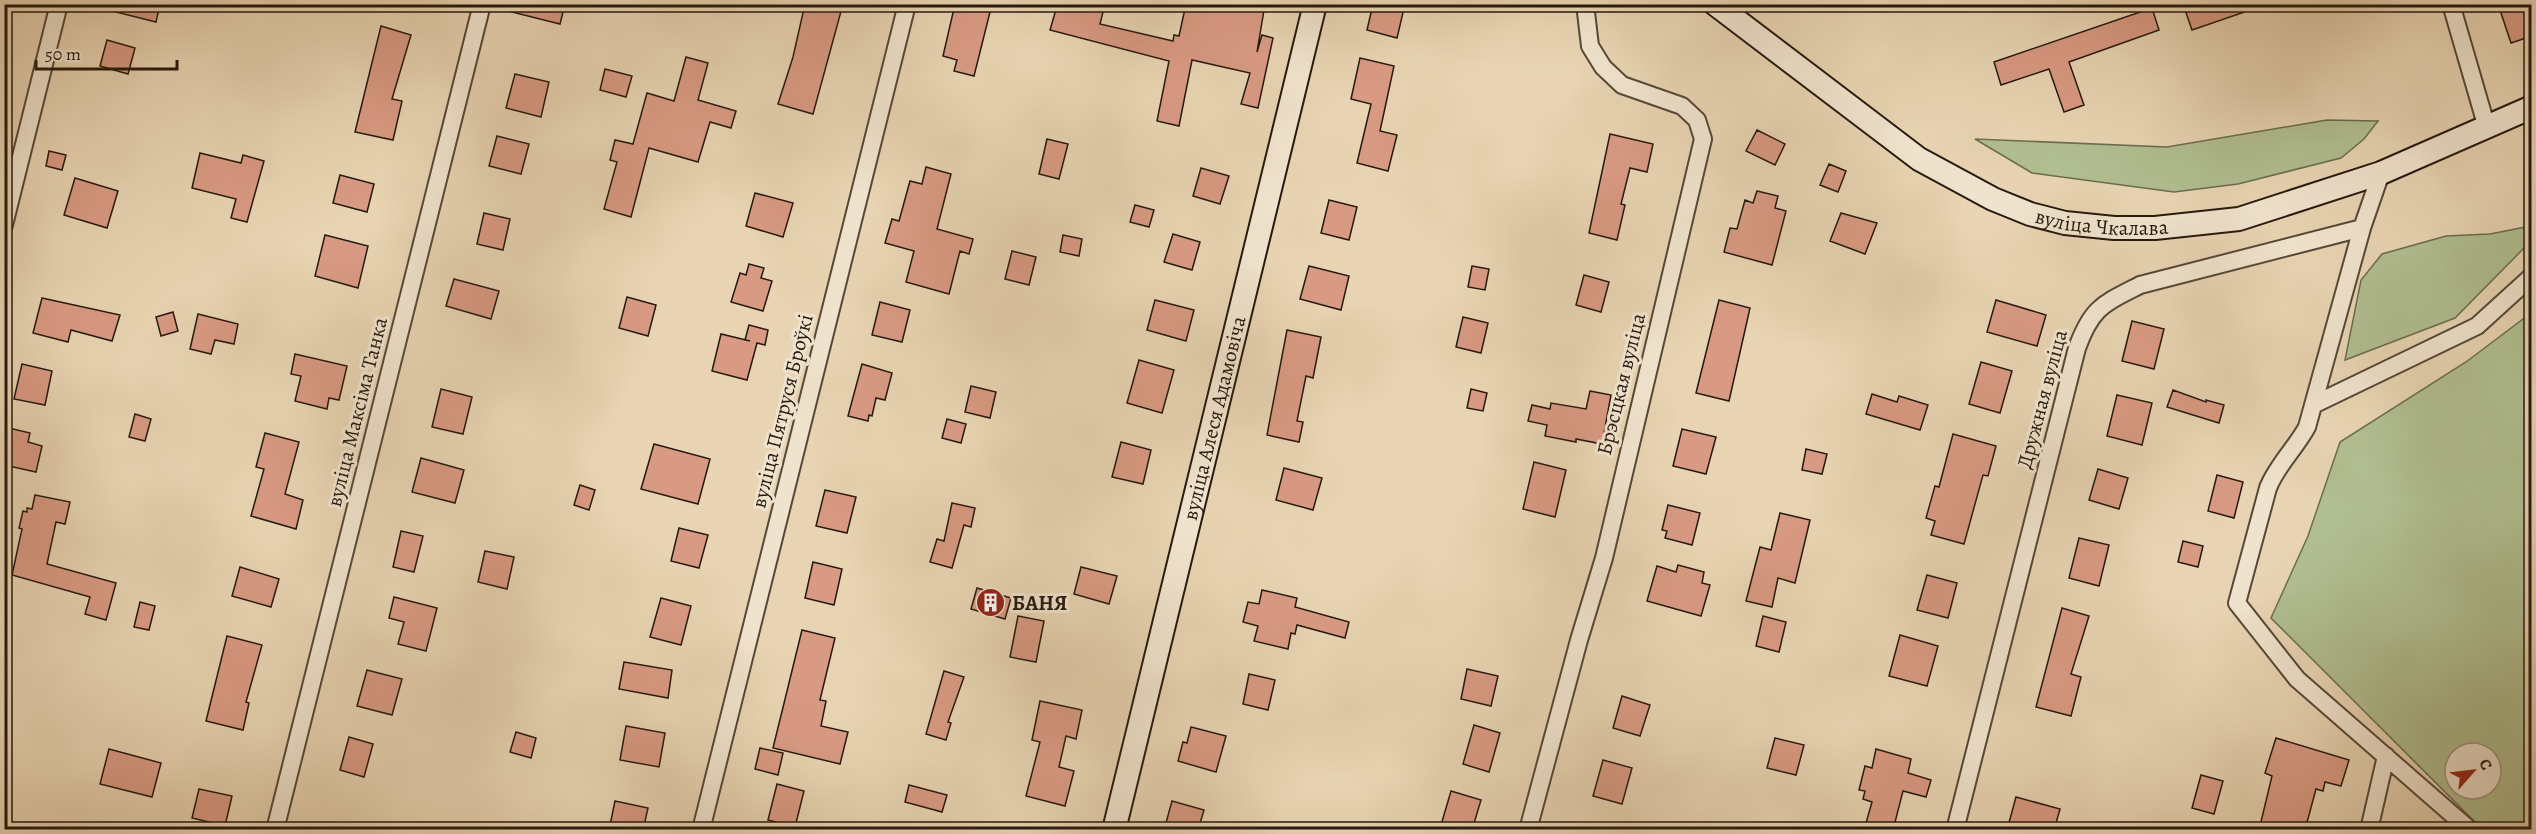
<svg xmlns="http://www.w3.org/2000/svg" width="2536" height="834" viewBox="0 0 2536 834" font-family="Alegreya,serif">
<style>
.green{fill:#b0be90;stroke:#6b6c50;stroke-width:1.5;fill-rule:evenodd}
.building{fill:#d99a83;stroke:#26190f;stroke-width:1.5}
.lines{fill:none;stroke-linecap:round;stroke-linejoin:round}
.street-casing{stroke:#564838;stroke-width:20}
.secondary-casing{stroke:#26190f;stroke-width:26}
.street{stroke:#f0e3cd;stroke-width:16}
.secondary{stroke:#f0e3cd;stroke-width:22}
.labels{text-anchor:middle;stroke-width:6;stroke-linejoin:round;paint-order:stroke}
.street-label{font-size:21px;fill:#26190f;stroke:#f0e3cd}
.poi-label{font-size:21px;font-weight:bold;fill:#26190f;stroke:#f0e3cd;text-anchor:start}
</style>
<rect width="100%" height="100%" fill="#e8d4b2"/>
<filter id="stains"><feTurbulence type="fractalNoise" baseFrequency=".00333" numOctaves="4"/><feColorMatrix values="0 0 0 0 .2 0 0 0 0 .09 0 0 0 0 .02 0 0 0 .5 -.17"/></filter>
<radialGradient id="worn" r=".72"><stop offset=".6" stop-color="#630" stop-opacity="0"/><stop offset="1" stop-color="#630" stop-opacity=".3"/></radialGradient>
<path class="green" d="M2327,120L2378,121L2364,139L2341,158L2238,184L2174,192L2032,173L1975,139L2167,147Z
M2531,226V241L2455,318L2345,360L2361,280L2382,254L2446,236L2490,234Z
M2531,313V829H2482L2271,618L2308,536L2340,442L2466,362ZM2455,753H2491V789H2455Z"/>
<path class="building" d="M109,4H160L156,22L108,10Z
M504,4H565L560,24L504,10Z
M805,4H843L813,114L778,104L793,57Z
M955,4H992L974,76L954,71L957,60L943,56Z
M1067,4H1105L1100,24L1173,41L1174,35L1179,36L1186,4L1205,8L1206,4H1265L1257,52L1262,35L1273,38L1258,108L1241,104L1250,73L1192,60L1179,126L1157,121L1169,61L1050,30L1057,6L1066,9Z
M1373,4H1405L1397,38L1367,30Z
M2183,4H2258L2259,7L2192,30Z
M2498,4H2532V36L2511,43Z
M2152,8L2159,30L2069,62L2084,105L2064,112L2049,69L2001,85L1994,62Z
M381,26L411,35L392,99L402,101L393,140L355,132Z
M107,40L135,48L128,74L100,66Z
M686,57L708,63L698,100L736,111L731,128L710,122L698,162L649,148L631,217L604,209L617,162L610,160L615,140L633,144L647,93L674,101Z
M1360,58L1394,66L1380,131L1397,135L1388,171L1357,163L1371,104L1351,99Z
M605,69L632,76L626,97L600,90Z
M515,74L549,82L541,117L506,108Z
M1757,130L1785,144L1775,165L1746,151Z
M1610,134L1653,144L1647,172L1630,168L1621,204L1625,205L1617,240L1589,233Z
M497,136L529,144L521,174L489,166Z
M1047,139L1068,144L1059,179L1039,174Z
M49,151L66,155L62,170L46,166Z
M200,153L241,163L243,155L264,161L247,222L231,218L236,199L192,188Z
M1829,164L1846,171L1838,192L1820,185Z
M926,167L951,174L937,229L973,239L969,254L960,251L949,294L906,282L914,251L885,243L892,219L899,221L910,181L922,184Z
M1201,168L1229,176L1220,204L1193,196Z
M340,175L374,184L367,212L333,203Z
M75,178L118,191L107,228L64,215Z
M1757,191L1778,196L1775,208L1786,211L1772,265L1724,252L1730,228L1737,229L1745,200L1753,203Z
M755,193L793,203L783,237L746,226Z
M1329,200L1357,207L1349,240L1321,233Z
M1135,205L1154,210L1149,227L1130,222Z
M484,213L510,219L503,250L477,244Z
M1841,213L1877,223L1865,254L1830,241Z
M1173,234L1200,242L1192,270L1164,262Z
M325,235L368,246L358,288L315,276Z
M1063,235L1082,239L1079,256L1060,252Z
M1012,251L1036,257L1029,285L1005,279Z
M749,264L764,268L761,278L772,281L763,311L731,302L740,273L746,275Z
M1309,266L1349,276L1341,310L1300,299Z
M1472,266L1489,269L1485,290L1468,287Z
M1584,275L1609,282L1601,312L1576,305Z
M454,279L499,291L491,319L446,306Z
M627,297L656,305L648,336L619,328Z
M42,298L120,315L112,341L71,330L68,342L33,333Z
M1155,300L1194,310L1186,341L1147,330Z
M1719,300L1750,308L1729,401L1696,393Z
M1996,300L2046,315L2037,346L1987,332Z
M880,302L910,310L902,342L872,335Z
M173,312L178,331L161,336L156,317Z
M198,314L238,324L234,344L215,340L211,354L190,349Z
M1463,317L1488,323L1481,353L1456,347Z
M2132,321L2164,329L2154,369L2122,361Z
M749,325L768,330L765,345L757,343L747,380L712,371L721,334L750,341L745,340Z
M1287,330L1321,337L1313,378L1306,376L1297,421L1303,422L1299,442L1267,435Z
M295,354L347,366L339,400L329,398L327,409L295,401L301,376L291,374Z
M1139,360L1174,370L1162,413L1127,403Z
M1981,362L2012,371L2000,413L1969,404Z
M22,364L52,371L45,405L14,399Z
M862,364L892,373L885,400L876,398L872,416L869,415L868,421L848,416Z
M971,386L996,392L990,418L965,412Z
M441,389L472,397L463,434L432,427Z
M1471,389L1487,393L1483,411L1467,408Z
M2173,390L2206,402V400L2224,405L2219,423L2167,407Z
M1590,391L1611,395L1602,444L1576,439V442L1545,436L1547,425L1528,421L1532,405L1550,409L1551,403L1586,409Z
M1872,394L1897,402L1899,396L1928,405L1920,430L1866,414Z
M2117,395L2152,403L2142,445L2107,436Z
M135,414L151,419L145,441L129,437Z
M947,419L966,424L961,443L942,438Z
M9,428L30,433L28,442L42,446L36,472L4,465V449Z
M1682,429L1716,437L1706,474L1673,466Z
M265,433L299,442L285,494L303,500L296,529L251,516L264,469L256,467Z
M1953,434L1996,446L1988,476L1983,475L1964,544L1931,535L1935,521L1926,518L1935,486L1939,487Z
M1121,442L1151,450L1143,484L1112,477Z
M654,444L710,459L698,504L641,489Z
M1806,449L1827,454L1822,474L1802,470Z
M421,458L464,470L455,503L412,492Z
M1534,462L1566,470L1555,517L1523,509Z
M1284,468L1322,478L1313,510L1276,500Z
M2098,469L2128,478L2119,509L2089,500Z
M2217,475L2243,482L2234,518L2208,511Z
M580,485L595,490L589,510L574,505Z
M825,490L856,497L847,533L816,526Z
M35,495L70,502L65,524L56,522L47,564L116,583L106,620L85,614L90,597L12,575L22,529L19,528L23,511L27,512V508L32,509Z
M952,503L975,508L971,527L964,525L952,568L930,562L937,539L944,541Z
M1668,505L1700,513L1692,545L1665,538L1667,531L1662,530Z
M1780,513L1810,520L1795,583L1778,578L1772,607L1746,601L1760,547L1771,550Z
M679,528L708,535L699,568L671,561Z
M401,531L423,536L414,572L393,567Z
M2079,538L2109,545L2099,586L2069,578Z
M2183,541L2203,546L2198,567L2178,562Z
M485,551L514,557L507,589L478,582Z
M813,562L842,569L834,605L805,598Z
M1678,565L1704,572L1702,583L1710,585L1701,616L1647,601L1657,566L1676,572Z
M240,567L279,579L271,607L232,596Z
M1081,567L1117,576L1109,604L1074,594Z
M1927,575L1957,583L1948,618L1917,610Z
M977,588L1011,598L1005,619L971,609Z
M1262,590L1297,598L1295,607L1349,622L1345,638L1297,625L1295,634L1291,633L1288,649L1254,641L1258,626L1243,622L1248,602L1259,604Z
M394,597L437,608L426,651L398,644L404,622L389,618Z
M661,598L691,606L681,645L650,637Z
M140,602L155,606L149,630L134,627Z
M2062,608L2089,616L2071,674L2081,677L2071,716L2036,707Z
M1018,616L1044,621L1036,662L1010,657Z
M1763,616L1786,622L1779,652L1756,646Z
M802,630L835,638L820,700L826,701L821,726L848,732L840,764L773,748Z
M1900,635L1938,646L1927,686L1889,676Z
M227,636L262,645L246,702L249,703L243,730L206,721Z
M624,662L672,670L668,698L619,689Z
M1467,669L1498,676L1491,706L1461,699Z
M367,670L402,679L392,715L357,706Z
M944,671L964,677L948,722L951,723L946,740L926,734Z
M1249,674L1275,680L1268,710L1243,704Z
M1622,696L1650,705L1640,736L1613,728Z
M1040,701L1082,710L1076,739L1066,736L1059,767L1074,771L1065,806L1026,796L1040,742L1032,740Z
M1474,725L1500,733L1489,772L1463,764Z
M626,726L665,733L659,767L620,760Z
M1191,727L1226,736L1216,772L1178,761L1183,742L1187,743Z
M516,732L536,738L531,758L510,752Z
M349,737L373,744L364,777L340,770Z
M1775,738L1804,745L1796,775L1767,768Z
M2276,738L2349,760L2341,786L2325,782L2323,791L2316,789L2305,830H2259L2272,776L2265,773Z
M760,748L783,753L778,775L755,769Z
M109,749L161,763L152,797L100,784Z
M1876,749L1911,759L1908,773L1931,780L1926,797L1903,791L1893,830H1864L1872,802L1863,799L1865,791L1859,790L1865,766L1872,768Z
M1603,760L1632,768L1622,804L1593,796Z
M2201,775L2223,781L2214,814L2192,808Z
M777,784L804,791L795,827L768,820Z
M909,785L947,795L942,812L905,802Z
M199,789L232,796L225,826L192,818Z
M1451,791L1481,800L1472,830H1455L1441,825Z
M2016,797L2060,809L2054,830H2007Z
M615,801L648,808L643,830H609Z
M1172,801L1204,810L1198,830H1164Z"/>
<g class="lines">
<defs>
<path id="street" d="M2451,4L2487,128
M4,225L59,4
M2362,228L2307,427C2295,449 2277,465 2268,488L2237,603L2297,679L2470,830
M2315,404L2477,326L2532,276
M275,830L482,4
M701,830L907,4
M1528,830L1579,640L1604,558L1703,139L1697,120L1682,106L1622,85L1603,67L1590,46L1585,4
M1955,830L2077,348C2092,307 2103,304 2140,285L2362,228L2381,173
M2369,830L2386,756"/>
<g id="secondary">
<path id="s1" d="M1715,4L1919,159L1993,199L2030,214L2065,223L2114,228H2155L2239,219L2381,173L2532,107"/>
<path id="s2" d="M1114,830L1315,4"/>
</g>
</defs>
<use href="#street" class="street-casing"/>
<use href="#secondary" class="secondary-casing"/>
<use href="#street" class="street"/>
<use href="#secondary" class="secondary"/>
</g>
<defs>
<symbol id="building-disc" viewBox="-11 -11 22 22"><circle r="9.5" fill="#8f2418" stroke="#f0e3cd"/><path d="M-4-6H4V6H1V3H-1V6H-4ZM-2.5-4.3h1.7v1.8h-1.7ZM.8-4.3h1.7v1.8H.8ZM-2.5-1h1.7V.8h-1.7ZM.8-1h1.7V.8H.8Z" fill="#fff"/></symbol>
</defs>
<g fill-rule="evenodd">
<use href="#building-disc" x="974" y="586" width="33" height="33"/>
</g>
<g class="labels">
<g class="street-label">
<text dy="7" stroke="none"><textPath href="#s1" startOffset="453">вуліца Чкалава</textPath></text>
<text transform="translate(1621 384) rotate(-76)" y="7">Брэсцкая вуліца</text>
<text transform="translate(2042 399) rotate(-75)" y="7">Дружная вуліца</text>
<text transform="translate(782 411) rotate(-76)" y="7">вуліца Пятруся Броўкі</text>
<text transform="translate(357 412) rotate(-76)" y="7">вуліца Максіма Танка</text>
<text dy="7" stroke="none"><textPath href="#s2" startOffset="424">вуліца Алеся Адамовіча</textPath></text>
</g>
<g class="poi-label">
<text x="1012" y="610">БАНЯ</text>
</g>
</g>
<rect width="2536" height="834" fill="none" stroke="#e8d4b2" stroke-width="24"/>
<rect x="6" y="6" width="2524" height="822" fill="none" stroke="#26190f" stroke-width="3"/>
<rect x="12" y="12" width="2512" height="810" fill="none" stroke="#26190f" stroke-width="1.5"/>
<g transform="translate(2473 771) rotate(62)"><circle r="28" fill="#f0e3cd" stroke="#9f9281" stroke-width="1.5"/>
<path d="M0-4.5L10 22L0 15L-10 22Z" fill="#8f2418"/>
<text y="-9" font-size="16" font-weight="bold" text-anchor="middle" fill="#26190f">С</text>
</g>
<path d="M36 60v9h141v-9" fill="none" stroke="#26190f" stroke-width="3"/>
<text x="45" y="60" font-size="18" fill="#26190f" stroke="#f0e3cd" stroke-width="4.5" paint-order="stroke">50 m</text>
<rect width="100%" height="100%" filter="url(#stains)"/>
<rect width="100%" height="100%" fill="url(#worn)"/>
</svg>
